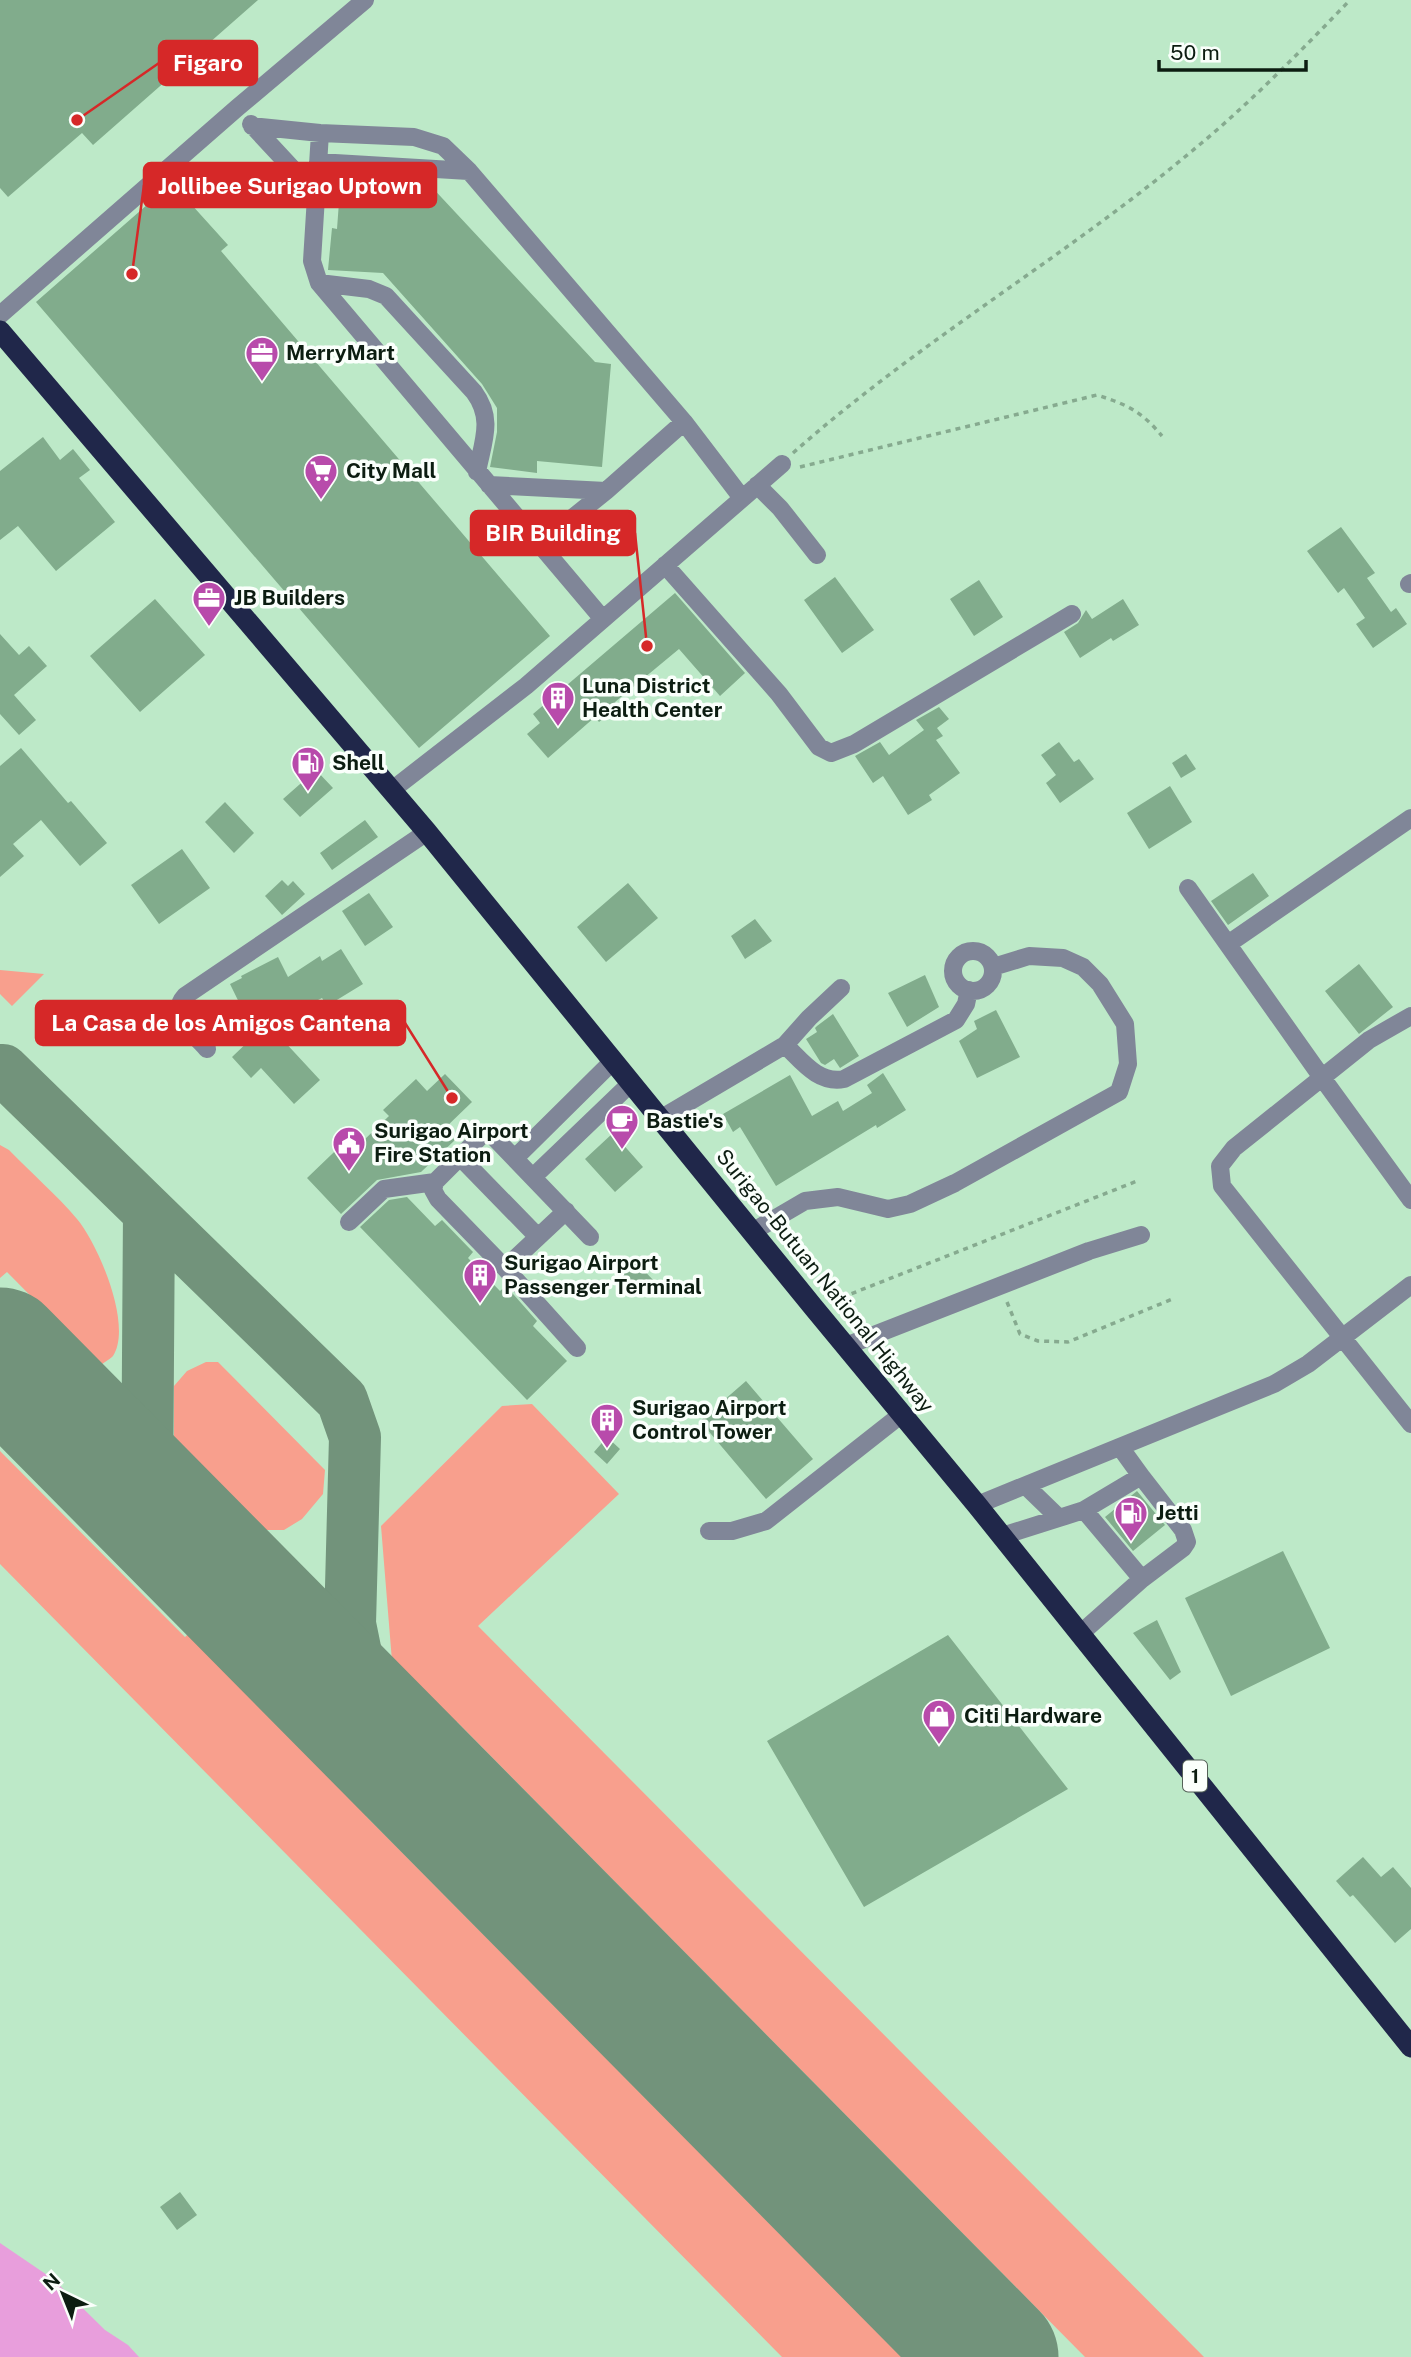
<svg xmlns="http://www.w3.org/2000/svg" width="1411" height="2357" viewBox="0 0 1411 2357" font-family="'Public Sans',sans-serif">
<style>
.green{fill:#f89f8d}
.water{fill:#e89edc}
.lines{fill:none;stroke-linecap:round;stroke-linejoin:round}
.taxiway{stroke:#72937b;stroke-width:52}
.runway{stroke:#72937b;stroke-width:131}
.building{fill:#81ac8c}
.path{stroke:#86aa8f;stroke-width:3.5;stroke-dasharray:5 5;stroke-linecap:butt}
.minor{stroke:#808698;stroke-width:18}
.highway{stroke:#20274a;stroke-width:21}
.labels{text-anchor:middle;stroke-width:7;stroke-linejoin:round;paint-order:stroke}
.shield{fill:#fafffb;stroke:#536157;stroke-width:2}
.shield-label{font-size:19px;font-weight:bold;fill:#0c1d11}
.poi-label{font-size:21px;font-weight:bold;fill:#0c1d11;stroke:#fafffb;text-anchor:start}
.street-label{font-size:21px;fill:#0c1d11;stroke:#fafffb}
.leader{fill:none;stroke:#d62828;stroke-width:2.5}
.callout-dot{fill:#d62828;stroke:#fafffb;stroke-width:2.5}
.callout{fill:#d62828;stroke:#d62828;stroke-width:2.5}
.callout-label{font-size:23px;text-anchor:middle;font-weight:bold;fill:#fff}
</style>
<rect width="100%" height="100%" fill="#bde9c8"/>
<path class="green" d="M0,970L44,974L12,1006L0,994Z
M0,1145L9,1150C31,1173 57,1195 77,1219C98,1244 133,1325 113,1356C110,1359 103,1363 100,1366L7,1272L0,1278Z
M206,1362H218L325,1470L323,1494L302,1519L284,1530H262L174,1441V1386L187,1371Z
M532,1404L619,1494L478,1626L1204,2357H1085L457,1722L443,1736L417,1710L429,1698L392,1661L381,1526L502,1406Z
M0,1451L185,1637L201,1622L380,1802L366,1816L902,2357H782L0,1564Z"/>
<path class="water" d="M0,2243L53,2279L105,2330L128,2345L139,2357H0Z"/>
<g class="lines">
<path class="taxiway" d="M0,1070H3L342,1400L355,1437L350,1624L364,1693L381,1739
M147,1502L149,1212"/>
<path class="runway" d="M0,1353L993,2357"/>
</g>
<path class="building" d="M0,0H258L93,145L82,133L8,197L0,188Z
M341,175L428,183L595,362L611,364L602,467L537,461V473L490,467L497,432V408L482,384L383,273L328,270L332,228L337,229Z
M172,183L228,245L221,251L550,636L419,748L36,302Z
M43,437L60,460L73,449L90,470L79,478L115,522L56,571L18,526L0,540V471Z
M1341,527L1375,573L1367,578L1391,612L1396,608L1407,624L1373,648L1356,624L1365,618L1344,588L1338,593L1307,551Z
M835,577L874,630L842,653L804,600Z
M979,580L1003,617L974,636L950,599Z
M675,593L745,673L720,696L679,649L615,702L618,706L599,722L595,717L548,758L527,734L540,723L533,714Z
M155,599L205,655L140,712L90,656Z
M1123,599L1139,625L1113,641L1111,638L1080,658L1064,632L1078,623L1086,610L1092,619Z
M0,634L19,655L29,646L47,666L14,695L36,720L19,735L0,714Z
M939,707L949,719L937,728L943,736L936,740L960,773L929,795L932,800L908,815L883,776L873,783L855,756L880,742L889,755L924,730L916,720Z
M1059,742L1074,762L1079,759L1094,779L1060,803L1046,783L1056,775L1041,755Z
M21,748L68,803L71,801L107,843L80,866L41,820L13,844L24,856L0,877V766Z
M1186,754L1196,769L1181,778L1172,763Z
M316,770L333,788L300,817L283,799Z
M1170,786L1192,822L1149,849L1127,813Z
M225,802L254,833L234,853L205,822Z
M365,820L378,837L332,870L320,853Z
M182,849L210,888L159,924L131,885Z
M1253,873L1269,896L1228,925L1211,901Z
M282,880L288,886L293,881L305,894L282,915L265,896Z
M628,883L658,918L606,962L577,927Z
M369,893L393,927L365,946L342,911Z
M755,919L772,941L745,959L731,936Z
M341,949L363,984L327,1006L322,998L269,1025L320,1080L294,1104L261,1068L251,1078L232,1057L255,1035L230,984L242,978L241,976L278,957L288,977L320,956L322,961Z
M1359,964L1393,1007L1359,1034L1325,991Z
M925,975L939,1007L907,1027L888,993Z
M996,1010L1020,1057L977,1078L959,1041L977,1029L974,1021Z
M833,1014L859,1056L840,1068L834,1059L825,1065L821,1063L806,1039L817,1032L815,1028L817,1026Z
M883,1073L906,1110L877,1128L876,1125L776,1186L740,1127L733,1132L723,1114L790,1075L812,1116L838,1101L843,1111L872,1093L867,1085Z
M445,1074L472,1102L444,1129L455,1140L421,1172L377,1180L341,1214L307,1178L356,1131L364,1140L389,1116L383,1110L416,1079L427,1091Z
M613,1133L643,1167L615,1192L585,1159Z
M407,1197L435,1226L442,1220L473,1252L468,1258L500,1291L506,1286L537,1321L533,1326L567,1361L527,1400L360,1227L389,1200Z
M635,1261L654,1281L639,1295L620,1275Z
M746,1381L813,1459L766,1499L700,1421Z
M607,1437L620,1449L607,1464L594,1452Z
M1137,1491L1165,1525L1133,1551L1105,1517Z
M1283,1551L1330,1648L1231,1696L1185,1598Z
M1157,1620L1181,1672L1170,1680L1133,1633Z
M948,1635L1068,1789L864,1907L767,1741Z
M1363,1857L1381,1877L1393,1867L1411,1888V1929L1395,1943L1353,1895L1350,1897L1336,1881Z
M180,2192L197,2215L177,2230L160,2207Z"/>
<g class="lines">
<path class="path" d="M793,453C918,342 1064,258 1192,151C1248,105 1299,53 1350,0
M800,467L1097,395C1128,405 1141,411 1162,436
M833,1301L1137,1181
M1007,1302L1020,1334L1038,1341L1068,1342L1175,1298"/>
<path class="minor" d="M251,124L316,194
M252,126L320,133L414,137L443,146L469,171L684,422L742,498
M320,133L312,261L319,283L602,618
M318,162L469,171
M319,283L369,289L386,296L474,392C494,419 483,441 477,472
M0,315L237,108L365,0
M489,485L606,491
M757,485L780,508L817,555
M540,544L606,491L684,422
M665,565L779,694L819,747L831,753L854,744L1072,614
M1409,584L1411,583
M392,790L526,686L782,464
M1188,888L1323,1079L1411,1200
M1228,944L1411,818
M953 971a20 20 0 1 1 40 0a20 20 0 1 1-40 0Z
M1411,1016L1369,1040L1234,1148L1220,1166L1222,1186L1411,1424
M785,1045C802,1061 818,1084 844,1079L956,1020L966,1004L969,990
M207,1049C194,1034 168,1015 185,996L427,832
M660,1119L785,1045L809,1018L841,988
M460,1157L538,1237
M515,1158L613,1061
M533,1177L631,1083
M349,1222L384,1189L435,1182
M752,1232L805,1201L838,1197L888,1209L910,1204L955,1183L1119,1092L1128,1064L1125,1024L1100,984L1083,967L1063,958L1029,956L993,967
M505,1268L566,1211
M846,1346L1089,1251L1141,1235
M577,1348L505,1268L438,1199L433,1190L435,1182L481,1136L485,1133L491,1134L590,1237
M1141,1476L1183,1530L1187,1542L1183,1548L1142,1579
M1026,1486L1059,1518L1084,1510L1141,1476L1120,1447
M977,1505L1274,1384L1308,1364L1411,1285
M709,1531H732L766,1521L902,1414
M1002,1536L1059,1518
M1080,1634L1142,1579L1084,1510"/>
<path class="highway" d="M0,331L427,832L814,1308L977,1505L1411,2047"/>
</g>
<defs>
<symbol id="office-pin" viewBox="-11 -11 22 30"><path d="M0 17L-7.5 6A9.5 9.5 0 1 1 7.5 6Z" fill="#b84bab" stroke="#fafffb"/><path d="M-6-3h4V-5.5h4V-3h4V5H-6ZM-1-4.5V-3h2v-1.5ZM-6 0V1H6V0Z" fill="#fff"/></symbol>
<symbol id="supermarket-pin" viewBox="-11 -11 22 30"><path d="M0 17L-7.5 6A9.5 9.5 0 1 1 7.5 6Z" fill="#b84bab" stroke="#fafffb"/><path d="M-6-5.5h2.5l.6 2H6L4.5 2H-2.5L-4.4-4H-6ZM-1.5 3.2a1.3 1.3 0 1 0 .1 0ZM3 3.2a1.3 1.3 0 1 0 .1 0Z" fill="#fff"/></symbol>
<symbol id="building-pin" viewBox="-11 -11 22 30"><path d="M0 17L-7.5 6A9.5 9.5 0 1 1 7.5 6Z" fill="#b84bab" stroke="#fafffb"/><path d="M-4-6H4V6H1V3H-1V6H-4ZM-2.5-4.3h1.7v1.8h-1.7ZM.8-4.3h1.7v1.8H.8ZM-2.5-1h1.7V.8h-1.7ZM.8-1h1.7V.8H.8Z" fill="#fff"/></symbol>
<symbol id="fuel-pin" viewBox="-11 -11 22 30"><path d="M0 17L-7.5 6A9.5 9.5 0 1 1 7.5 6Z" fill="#b84bab" stroke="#fafffb"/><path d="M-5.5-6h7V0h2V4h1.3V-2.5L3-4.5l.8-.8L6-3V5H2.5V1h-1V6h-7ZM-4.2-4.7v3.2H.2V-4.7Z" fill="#fff"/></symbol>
<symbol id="cafe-pin" viewBox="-11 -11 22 30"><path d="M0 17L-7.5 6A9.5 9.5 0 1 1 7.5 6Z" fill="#b84bab" stroke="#fafffb"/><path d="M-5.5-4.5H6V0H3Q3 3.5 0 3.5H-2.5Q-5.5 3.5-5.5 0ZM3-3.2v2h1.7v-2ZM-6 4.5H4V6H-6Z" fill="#fff"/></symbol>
<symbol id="civic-pin" viewBox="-11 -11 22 30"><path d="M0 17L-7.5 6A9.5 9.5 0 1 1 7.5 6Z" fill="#b84bab" stroke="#fafffb"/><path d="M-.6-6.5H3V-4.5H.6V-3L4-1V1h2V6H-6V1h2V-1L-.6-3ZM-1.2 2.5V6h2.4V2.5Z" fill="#fff"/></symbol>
<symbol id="shop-pin" viewBox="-11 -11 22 30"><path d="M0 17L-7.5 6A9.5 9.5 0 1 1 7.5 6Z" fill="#b84bab" stroke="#fafffb"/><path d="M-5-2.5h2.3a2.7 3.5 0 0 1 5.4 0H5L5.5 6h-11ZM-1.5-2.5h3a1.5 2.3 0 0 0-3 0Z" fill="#fff"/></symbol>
</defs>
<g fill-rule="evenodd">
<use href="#office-pin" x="243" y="334" width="38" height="52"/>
<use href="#supermarket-pin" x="302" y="452" width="38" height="52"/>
<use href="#office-pin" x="190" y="579" width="38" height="52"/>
<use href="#building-pin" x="539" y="679" width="38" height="52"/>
<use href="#fuel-pin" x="289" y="744" width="38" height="52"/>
<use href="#cafe-pin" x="603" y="1102" width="38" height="52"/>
<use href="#civic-pin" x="330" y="1124" width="38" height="52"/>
<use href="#building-pin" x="461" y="1256" width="38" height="52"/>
<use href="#building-pin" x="588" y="1401" width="38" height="52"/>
<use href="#fuel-pin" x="1112" y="1494" width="38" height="52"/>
<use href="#shop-pin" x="920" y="1697" width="38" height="52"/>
</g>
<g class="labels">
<rect class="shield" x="1183" y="1760.5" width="24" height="31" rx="5"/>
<g class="shield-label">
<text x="1195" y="1783">1</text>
</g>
<g class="poi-label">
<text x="286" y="360">MerryMart</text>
<text x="346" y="478">City Mall</text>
<text x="234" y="605">JB Builders</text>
<text x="582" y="693">Luna District<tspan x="582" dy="24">Health Center</tspan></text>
<text x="332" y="770">Shell</text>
<text x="646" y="1128">Bastie's</text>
<text x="374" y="1138">Surigao Airport<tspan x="374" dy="24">Fire Station</tspan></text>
<text x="504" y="1270">Surigao Airport<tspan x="504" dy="24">Passenger Terminal</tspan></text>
<text x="632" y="1415">Surigao Airport<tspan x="632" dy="24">Control Tower</tspan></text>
<text x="1156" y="1520">Jetti</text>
<text x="964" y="1723">Citi Hardware</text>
</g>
<g class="street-label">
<text transform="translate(825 1281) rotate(51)" y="7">Surigao-Butuan National Highway</text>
</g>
</g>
<path class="leader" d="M77 120L159 63M132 274L144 185M647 646L635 533M452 1098L405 1023"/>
<g class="callout-dot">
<circle cx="77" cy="120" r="7"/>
<circle cx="132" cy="274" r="7"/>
<circle cx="647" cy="646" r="7"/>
<circle cx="452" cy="1098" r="7"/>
</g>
<g class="callout">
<rect x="159" y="41" width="98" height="44" rx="7"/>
<rect x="144" y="163" width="292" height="44" rx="7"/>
<rect x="471" y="511" width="164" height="44" rx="7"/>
<rect x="36" y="1001" width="369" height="44" rx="7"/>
</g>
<g class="callout-label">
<text x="208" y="71">Figaro</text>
<text x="290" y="194">Jollibee Surigao Uptown</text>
<text x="553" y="541">BIR Building</text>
<text x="221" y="1031">La Casa de los Amigos Cantena</text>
</g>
<g transform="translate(63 2294) rotate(317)" stroke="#fafffb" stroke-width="5" paint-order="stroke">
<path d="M0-5L12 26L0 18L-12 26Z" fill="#0c1d11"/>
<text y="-10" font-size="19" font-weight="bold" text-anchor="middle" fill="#0c1d11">N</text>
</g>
<path d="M1159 60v10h147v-10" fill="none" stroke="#0c1d11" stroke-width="3.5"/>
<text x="1170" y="60" font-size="21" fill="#0c1d11" stroke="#fafffb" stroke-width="5" paint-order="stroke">50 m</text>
</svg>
